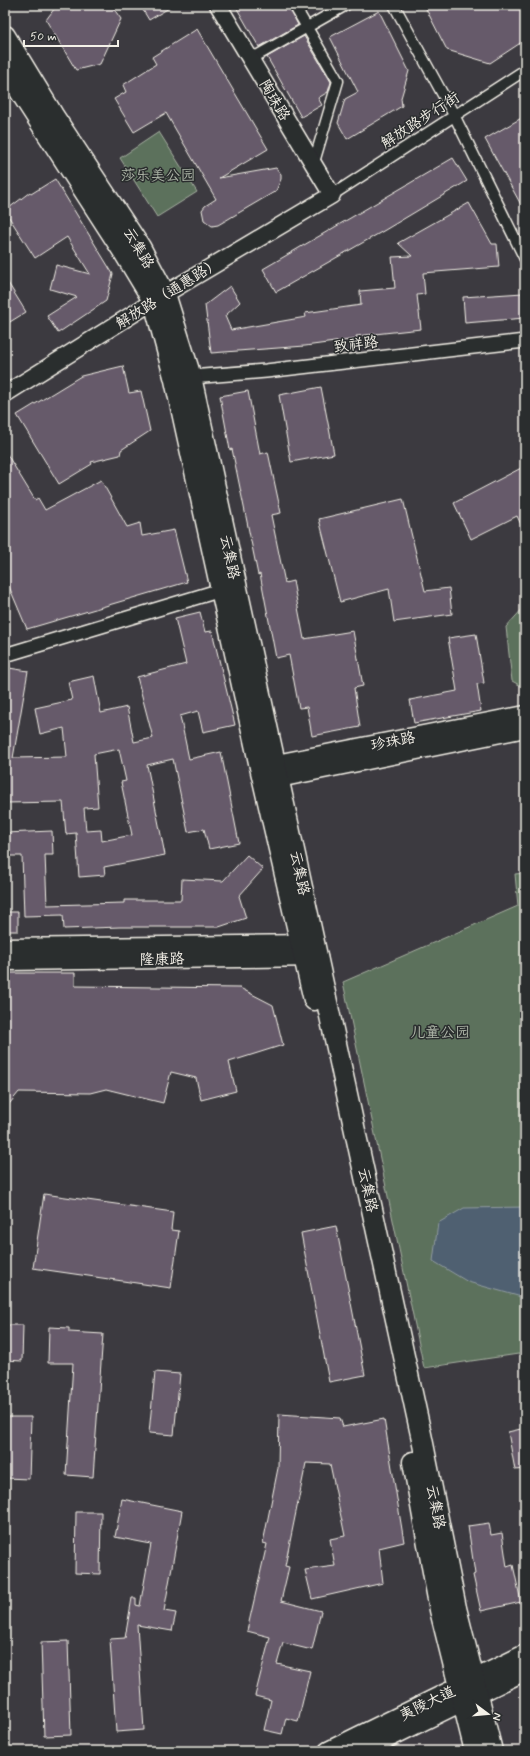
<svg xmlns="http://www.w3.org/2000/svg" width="530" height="1756" viewBox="0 0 530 1756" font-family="Mynerve,'LXGW WenKai TC',sans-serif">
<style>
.green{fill:#5b715c;stroke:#a8b1a2}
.water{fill:#4f6171;stroke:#919ba1}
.building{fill:#665a6a;stroke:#f4f1e8;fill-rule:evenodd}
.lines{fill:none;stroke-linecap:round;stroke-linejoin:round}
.pedestrian-casing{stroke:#f4f1e8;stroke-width:13}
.minor-casing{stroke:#f4f1e8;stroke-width:16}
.tertiary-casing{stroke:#f4f1e8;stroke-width:19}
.secondary-casing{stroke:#f4f1e8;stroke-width:21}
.primary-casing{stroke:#f4f1e8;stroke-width:23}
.pedestrian{stroke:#2a2d2e;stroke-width:10}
.minor{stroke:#2a2d2e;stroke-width:13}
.tertiary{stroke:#2a2d2e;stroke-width:16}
.secondary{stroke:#2a2d2e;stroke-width:18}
.primary{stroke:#2a2d2e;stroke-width:20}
.labels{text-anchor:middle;stroke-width:3;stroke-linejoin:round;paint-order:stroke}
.street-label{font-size:15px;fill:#f4f1e8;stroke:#2a2d2e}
.park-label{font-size:15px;fill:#afb7a9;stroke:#2a2d2e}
</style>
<rect width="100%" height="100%" fill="#3c3a40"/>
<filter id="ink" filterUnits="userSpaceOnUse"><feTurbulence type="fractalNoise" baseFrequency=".025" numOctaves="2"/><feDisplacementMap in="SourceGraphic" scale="8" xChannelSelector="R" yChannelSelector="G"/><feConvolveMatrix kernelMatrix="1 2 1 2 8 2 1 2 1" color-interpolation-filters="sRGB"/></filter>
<g filter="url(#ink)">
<path class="green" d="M159,132L197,192L157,217L120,158Z
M525,606V688L512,681L506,627Z
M525,873V1353L424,1368L343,982L518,906L515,874Z"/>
<path class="water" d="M525,1207V1298L468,1282L433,1261L438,1223L464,1208Z"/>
<path class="building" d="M57,5H111L121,19L100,64L76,70L46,20Z
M140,5H174L149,20Z
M235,5H288L298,25L259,47Z
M424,5H525V40L490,63L447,50Z
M379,11L409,71L401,98L402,106L347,139L338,123L345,99L358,92L330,37Z
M197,29L268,149L219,178L276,168L281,174V179L276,191L218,225L212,226L204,220L202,210L205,206L216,199L166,113L134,132L114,99L126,92L123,85L156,64L152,57Z
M304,36L331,82L328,92L318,98L322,105L301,117L267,57Z
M525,116V212L485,139Z
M453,158L467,181L385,230L276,292L263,269Z
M55,179L113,274L106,301L58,333L47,316L77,297L50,289L56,265L90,274L67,237L35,258L5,211L30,192L31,194Z
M469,203L492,244H497L499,267L423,273L425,294L417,295L421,329L356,336L357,339L305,346L211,353L205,305L230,286L240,302L225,316L231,330L306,317L305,313L361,305L360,291L395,288L392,257L412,256L398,243Z
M5,278L26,312L5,325Z
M523,293L525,318L465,323L463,297Z
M123,366L129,393L141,391L150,431L121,450L120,455L91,462L92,464L59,484L17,415L81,376Z
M321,387L334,454L291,462L279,395Z
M248,391L260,454L268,452L281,513L271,515L285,583L293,581L304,639L353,631L363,686L354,688L360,727L312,736L307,707L299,708L289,655L276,658L260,574L258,575L232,449L230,450L220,396Z
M5,451L35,500L38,498L45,510L101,480L127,527L140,523L142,536L174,530L187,582L27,629L5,577Z
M525,466V533L517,516L471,539L454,503Z
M403,499L425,591L449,588L452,614L394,622L389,589L340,602L319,519Z
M200,612L205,632L212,631L235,725L203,732L198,711L180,716L189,759L221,752L239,843L209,849L204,829L188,832L173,759L147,765L165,855L104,867L105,875L79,877L76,833L66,834L63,802L5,803V690L9,668L28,671L13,758L67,757L64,728L40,734L35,708L72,700L68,682L94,676L101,713L127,707L134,742L153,738L137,677L186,664L175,618ZM119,749L126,781L121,782L132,835L102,841L101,830L86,831L84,808L98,807L94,754Z
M476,634L484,683L477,684L481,711L414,723L410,700L457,691L448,638Z
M52,831L53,855H45L47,905L124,903V900H181L182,879L223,881L247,855L263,869L239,896L246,918L219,927H120L64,929L63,915L24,916L22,856H5V833Z
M5,912H18V931H5Z
M5,973H75V986L240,988L273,1005L283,1045L229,1062L236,1091L201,1100L196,1078L171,1072L163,1103L106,1089L90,1093L19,1092L5,1109Z
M44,1194L173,1212L171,1230L179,1231L171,1288L33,1268Z
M336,1226L365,1375L329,1382L301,1233Z
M5,1325H23L22,1361L5,1360Z
M49,1327L69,1328V1332L103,1334L93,1477L66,1475L73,1363H48Z
M155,1372L180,1374L174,1435L149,1433Z
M279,1414L340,1418L343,1427L384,1419L404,1542L379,1548L383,1583L312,1599L305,1570L335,1566L330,1539L345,1536L330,1464L306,1463L285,1566L289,1567L281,1601L321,1611L312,1650L283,1643L277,1664L310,1671L298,1721L286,1718L282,1734L264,1730L271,1700L255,1696L270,1637L247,1631L267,1544L263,1543L278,1468Z
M6,1417H31L29,1479L5,1478Z
M525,1428V1469L515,1470L508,1432Z
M122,1499L182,1511L164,1611L176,1613L172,1631L137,1625L144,1730L116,1732L110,1639L125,1638L132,1598H136V1605L140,1606L151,1544L115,1537Z
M76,1512H101L100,1574L75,1573Z
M489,1523L491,1535L502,1533L507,1567L513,1565L521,1602L481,1611L473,1575L475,1574L468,1526Z
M68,1641L71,1735L44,1736L41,1642Z"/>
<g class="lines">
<defs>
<path id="pedestrian" d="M294,5L338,81L314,162L316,165
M394,5L454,115L525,259
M251,59L346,5
M329,190L332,195L525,70"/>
<path id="minor" d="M191,377L266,371L525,341
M5,655L221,590"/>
<path id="tertiary" d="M5,394L165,294L332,195L218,5"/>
<path id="secondary" d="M261,767L525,715
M264,781L525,728
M5,948L314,944
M5,961L318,957
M328,1751L525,1654
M362,1751L525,1671"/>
<path id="primary" d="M5,36L53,115L140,247L165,294L191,377L422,1439L456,1608L492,1751
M5,68L125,254L154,302L175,380L260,767L314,1000
M413,1462L440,1610L475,1751"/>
</defs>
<use href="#pedestrian" class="pedestrian-casing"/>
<use href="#minor" class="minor-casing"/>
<use href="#tertiary" class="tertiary-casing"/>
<use href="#secondary" class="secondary-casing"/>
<use href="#primary" class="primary-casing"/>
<use href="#pedestrian" class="pedestrian"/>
<use href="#minor" class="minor"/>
<use href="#tertiary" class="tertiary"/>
<use href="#secondary" class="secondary"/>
<use href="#primary" class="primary"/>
</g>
</g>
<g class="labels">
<g class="street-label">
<text transform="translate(275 100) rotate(59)" y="5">陶珠路</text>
<text transform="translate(420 120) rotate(-33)" y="5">解放路步行街</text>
<text transform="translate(139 248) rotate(59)" y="5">云集路</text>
<text transform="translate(168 293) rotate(-32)" y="5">解放路（通惠路）</text>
<text transform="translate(356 344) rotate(-7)" y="5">致祥路</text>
<text transform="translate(230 557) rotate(78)" y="5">云集路</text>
<text transform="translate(393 741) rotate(-11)" y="5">珍珠路</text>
<text transform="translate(300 873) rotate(78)" y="5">云集路</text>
<text transform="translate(162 959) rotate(-1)" y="5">隆康路</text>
<text transform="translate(368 1190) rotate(78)" y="5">云集路</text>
<text transform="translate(436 1507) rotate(79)" y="5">云集路</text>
<text transform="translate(427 1703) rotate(-26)" y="5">夷陵大道</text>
</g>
<g class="park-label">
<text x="158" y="180">莎乐美公园</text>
<text x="440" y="1037">儿童公园</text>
</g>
</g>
<rect width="530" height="1756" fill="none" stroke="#2a2d2e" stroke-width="20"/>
<rect x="10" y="10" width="510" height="1736" fill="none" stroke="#f4f1e8" stroke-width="1.5" filter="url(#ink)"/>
<g transform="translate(488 1714) rotate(106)" stroke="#2a2d2e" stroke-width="3" paint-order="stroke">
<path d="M0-3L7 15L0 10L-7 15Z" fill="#f4f1e8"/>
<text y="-6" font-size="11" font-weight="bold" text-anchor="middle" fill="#f4f1e8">N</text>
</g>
<path d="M24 40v6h94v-6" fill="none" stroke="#f4f1e8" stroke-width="2"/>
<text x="30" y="40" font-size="12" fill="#f4f1e8" stroke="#2a2d2e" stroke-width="3" paint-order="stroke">50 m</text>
</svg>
